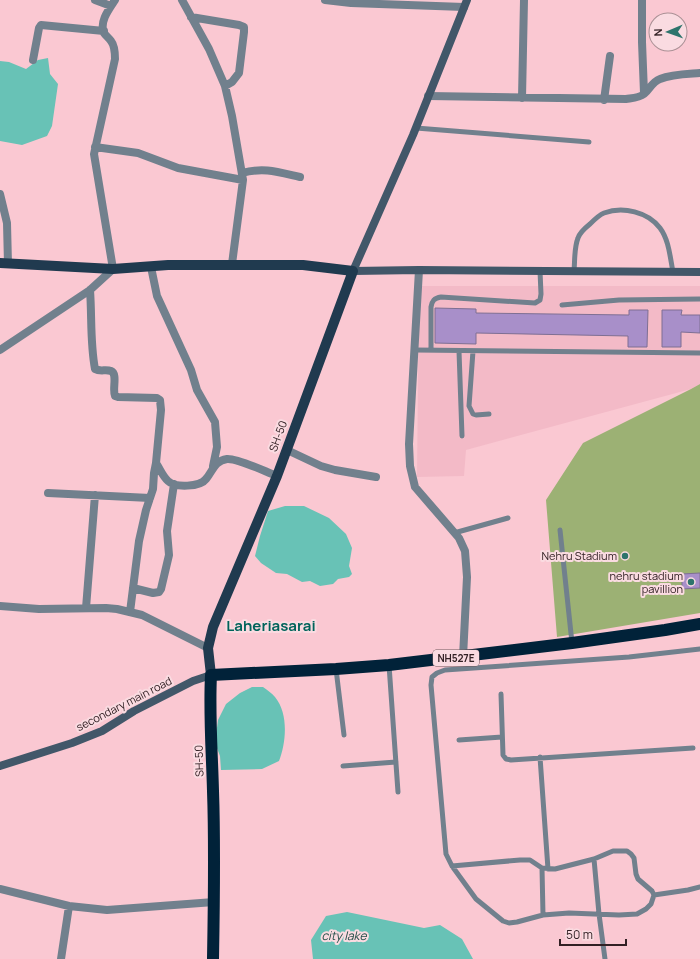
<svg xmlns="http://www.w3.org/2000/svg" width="700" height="959" viewBox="0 0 700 959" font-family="Manrope,sans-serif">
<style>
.built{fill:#f3bac7}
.green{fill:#9cb174}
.water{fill:#68c2b6}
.building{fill:#a88fc9;stroke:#7e6f93}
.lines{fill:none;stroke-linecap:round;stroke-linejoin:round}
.lane{stroke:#71808d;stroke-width:5}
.street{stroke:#71808d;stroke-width:8}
.secondary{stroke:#425769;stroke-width:8}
.primary{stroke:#203a4f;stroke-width:10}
.highway{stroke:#012239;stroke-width:12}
.poi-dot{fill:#2d746c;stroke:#fadbe1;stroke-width:1.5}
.labels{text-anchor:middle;stroke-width:4;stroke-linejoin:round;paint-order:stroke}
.shield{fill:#fadbe1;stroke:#6e585d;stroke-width:1}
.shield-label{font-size:10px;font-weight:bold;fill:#322024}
.street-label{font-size:11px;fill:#322024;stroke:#fadbe1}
.poi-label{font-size:11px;fill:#322024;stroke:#fadbe1;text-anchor:end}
.water-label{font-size:12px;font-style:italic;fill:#254f49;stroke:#fadbe1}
.district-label{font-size:15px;font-weight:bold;fill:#00635a;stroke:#fadbe1}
</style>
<rect width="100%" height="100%" fill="#fac8d2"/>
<path class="built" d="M419,286H700V384L691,389L466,450L464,476L417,477Z"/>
<path class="green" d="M700,384V613L557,637L546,500L583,443L691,389Z"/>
<path class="water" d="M48,58L50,74L58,84L52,126L47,136L22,145L0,141V61L9,62L26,69L38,60Z
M285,506H304L329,518L346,534L352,548L349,566L352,574L349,577L338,579L333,584L320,586L310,581L302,582L287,574L276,573L261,563L255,556L260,536L268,511Z
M252,687H263C267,690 272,693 275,697C289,714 286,743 279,761L262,769L221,770L220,756L215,743L218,720L226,704L240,693Z
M347,912L424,928L440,925L462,939L473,959H313L311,940L326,916Z"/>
<path class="building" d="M435,308L476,309V313L629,315V310H648L647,347H628V336L476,333V344L435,343Z
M662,310H682L681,315H700V333L681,332V347H662Z
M700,573V588L682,589V574Z"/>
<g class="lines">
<path class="lane" d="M416,128L589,142
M574,271C575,260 574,248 578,238C580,232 585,228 590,224C594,220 599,215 604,213C623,206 648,212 660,228C669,240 670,257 673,272
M562,305L619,300L700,299
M415,350L700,353
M431,350V307C432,301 434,298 441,297L535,303L540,300L541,294L540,271
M459,351L462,436
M473,351L469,406L473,414L476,415L489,414
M560,530L572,643
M454,533L508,518
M389,665L398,792
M336,669L344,735
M501,694L503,755L506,759L511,760L693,748
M459,740L502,737
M540,757L548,869
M343,766L396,762
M594,859L599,914L605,959
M452,866L520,860H530L542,868L555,869L594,859L613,851H627L631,854L634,858L636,874L638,879L652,891L654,895L688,890L700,887
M542,868L543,915
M654,895L651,904L646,909L637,914L619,915L569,913L543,915L517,922L509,923L503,921L476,899L452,866L446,854L431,685L432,677L437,673L445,670L629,657L700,649"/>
<path class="street" d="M95,0L111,6
M182,0L209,49L225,86L232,116L243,180L232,264
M325,0L351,3L464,7
M642,0V42L644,93
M191,17L239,25L244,27V32L239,73L232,82L225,86
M33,60L39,28L41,25L104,31
M428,96L626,99C633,98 639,98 644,94C650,89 652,82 660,79C672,74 687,74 700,73
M522,98L524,0
M604,100L610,56
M95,147L138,153L178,168L243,180
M242,173C264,167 278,172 300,177
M0,194L7,223L8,264
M151,267L157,296L191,370L197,390L215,422L217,447L213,466
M419,270L409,444L410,466L415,487L459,538L465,551L467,577L463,657
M90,290C92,317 90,343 95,369C100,372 106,369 111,371C118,374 112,389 115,396L118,397L157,398L160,400L161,410L156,463
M0,350L90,290L113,269L94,154L115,59C115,53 115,46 111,41C109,38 106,36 104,33C99,22 109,9 115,0
M287,450L321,466L335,470L376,477
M48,493L150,498
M133,588L153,593L159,592L161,589L169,555L167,531L174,484
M0,606L39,609L106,608L117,609L142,615L208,648
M86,608L95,495
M130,612L139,541L146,510L153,489L154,473L156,463C160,469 163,477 168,481C175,488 200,487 206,479C213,471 214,461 227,459C238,458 266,472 277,476
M0,889L69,906L107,910L214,902
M61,959L69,906"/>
<path class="secondary" d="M467,0L413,135L353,271L419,270L700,272
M0,766L72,743L102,731L134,711L193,681L211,675"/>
<path class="primary" d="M0,263L113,269L168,265H303L353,271L277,476L213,627L208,648L211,675"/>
<path class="highway" d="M213,959C214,903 215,847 213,791C212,752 209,714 211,675L336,669L389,665L572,643L665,630L700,624"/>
</g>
<g class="poi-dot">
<circle cx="625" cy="556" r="4"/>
<circle cx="691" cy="582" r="4"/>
</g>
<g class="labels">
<rect class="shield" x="433" y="650" width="46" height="16" rx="3"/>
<g class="shield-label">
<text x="456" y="662">NH527E</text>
</g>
<g class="street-label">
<text transform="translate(278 436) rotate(-70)" y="4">SH-50</text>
<text transform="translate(124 704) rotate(-27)" y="4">secondary main road</text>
<text transform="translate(199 761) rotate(-92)" y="4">SH-50</text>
</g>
<g class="poi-label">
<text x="617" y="560">Nehru Stadium</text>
<text x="683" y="580">nehru stadium<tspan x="683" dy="13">pavillion</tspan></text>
</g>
<g class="water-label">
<text x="344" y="940">city lake</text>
</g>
<g class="district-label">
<text x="271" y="631">Laheriasarai</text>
</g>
</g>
<g transform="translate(668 32) rotate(268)"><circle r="19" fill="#fadbe1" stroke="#aa9095"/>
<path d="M0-3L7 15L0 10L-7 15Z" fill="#2d746c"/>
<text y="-6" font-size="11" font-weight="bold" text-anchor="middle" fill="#322024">N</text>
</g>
<path d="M560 939v6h66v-6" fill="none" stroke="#322024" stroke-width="2"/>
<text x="566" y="939" font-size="12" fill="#322024" stroke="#fadbe1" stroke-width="3" paint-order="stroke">50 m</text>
</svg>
